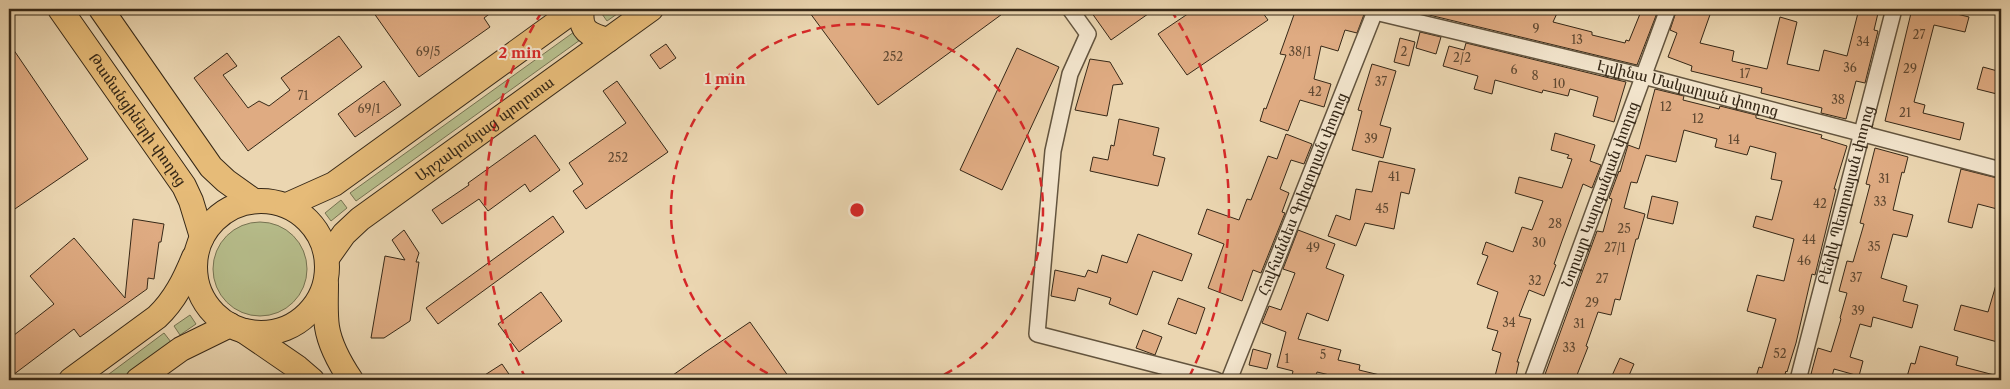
<svg xmlns="http://www.w3.org/2000/svg" width="2010" height="389" viewBox="0 0 2010 389" font-family="'Libre Caslon Text','Noto Serif Armenian',serif">
<style>
.green{fill:#b7be8c;stroke:#767352}
.building{fill:#dfab82;stroke:#362817}
.lines{fill:none;stroke-linecap:round;stroke-linejoin:round}
.street-casing{stroke:#63543e;stroke-width:18}
.primary-casing{stroke:#362817;stroke-width:26}
.street{stroke:#f2e4cc;stroke-width:15}
.primary{stroke:#e6bb78;stroke-width:24}
.ring{fill:none;stroke:#d62828;stroke-width:2.5;stroke-dasharray:9 6}
.labels{text-anchor:middle;stroke-width:4;stroke-linejoin:round;paint-order:stroke}
.number-label{font-size:12px;fill:#604932}
.street-label{font-size:15px;fill:#362817;stroke:#f2e4cc}
.centre{fill:#d62828;stroke:#f2e4cc;stroke-width:2.5}
.ring-label{font-size:15px;text-anchor:middle;font-weight:bold;fill:#d62828;stroke:#f2e4cc;stroke-width:4;stroke-linejoin:round;paint-order:stroke}
</style>
<rect width="100%" height="100%" fill="#ebd6b1"/>
<filter id="stains"><feTurbulence type="fractalNoise" baseFrequency=".004" numOctaves="4"/><feColorMatrix values="0 0 0 0 .2 0 0 0 0 .09 0 0 0 0 .02 0 0 0 .5 -.17"/></filter>
<radialGradient id="worn" r=".72"><stop offset=".6" stop-color="#630" stop-opacity="0"/><stop offset="1" stop-color="#630" stop-opacity=".3"/></radialGradient>
<path class="green" d="M608,9H624L607,21L602,14Z
M574,32L580,40L356,201L350,193Z
M341,200L347,208L331,221L325,213Z
M213 269a47 47 0 1 1 94 0a47 47 0 1 1-94 0Z
M190,315L196,324L180,335L174,326Z
M164,333L171,342L119,380H101Z"/>
<path class="building" d="M371,9H496L484,18L490,27L419,77Z
M807,9H1009L878,105Z
M1089,9H1155L1111,40Z
M1195,9H1260L1268,20L1187,75L1158,34Z
M1296,9H1366L1357,33L1345,30L1338,51L1321,46L1314,79L1331,84L1324,107L1300,100L1288,131L1260,121L1264,108L1266,109L1286,55L1280,54Z
M1426,9H1559L1553,22L1592,32V35L1625,43L1626,40L1629,41L1642,9L1657,13L1637,65L1425,14Z
M1677,9H1712L1700,43L1734,51L1732,61L1767,69L1780,17L1797,22L1787,64L1819,71L1824,50L1847,56L1859,9H1879L1874,30L1878,31L1865,83L1856,81L1846,119L1821,113L1822,108L1761,93L1762,88L1691,71L1692,66L1668,57L1677,33L1670,30Z
M1912,9H1937L1969,17L1965,32L1934,25L1914,102L1925,105L1923,113L1964,123L1960,140L1885,121Z
M1420,32L1441,37L1436,54L1416,48Z
M339,36L362,67L248,151L194,78L227,53L237,66L223,75L248,108L259,101L269,106L290,90L281,78Z
M1400,38L1415,42L1409,66L1394,62Z
M9,43L88,159L9,213Z
M1466,43L1626,82L1614,122L1593,116L1598,97L1570,89L1568,96L1543,90L1542,93L1495,80L1492,94L1474,89L1478,76L1443,66L1449,46L1464,50Z
M666,44L676,58L660,69L650,55Z
M1017,48L1059,67L1002,190L960,170Z
M1090,59L1110,62L1123,84L1113,85L1107,116L1075,110Z
M1372,64L1396,71L1380,125L1391,128L1383,158L1352,150L1362,111L1358,110Z
M1983,67L2001,72V95L1977,89Z
M384,81L401,105L355,137L338,114Z
M617,81L668,152L586,209L573,191L583,184L569,163L626,123L603,91Z
M1655,89L1684,96L1683,100L1719,109L1720,106L1756,115V118L1822,135L1821,138L1847,146L1834,189H1836L1815,275L1812,274L1796,343L1787,372L1786,371L1785,374L1790,375L1789,380H1755L1759,367L1762,368L1776,319L1747,311L1757,275L1784,281L1794,239L1753,227L1756,216L1772,220L1782,181L1771,179L1776,153L1750,146L1747,155L1715,147L1717,139L1684,130L1676,162L1646,155L1637,183L1631,182L1624,208L1645,214L1638,239H1636L1620,300L1615,299L1611,315L1598,312L1586,346L1588,347L1575,380H1543L1597,231L1603,232L1612,199L1609,198L1619,171L1620,172L1628,145L1639,149Z
M1119,119L1159,128L1153,155L1165,158L1158,186L1090,171L1093,157L1108,160L1111,145L1114,146Z
M1555,133L1595,145L1590,161L1601,165L1592,188L1583,184L1562,241L1554,264L1556,265L1544,296L1529,290L1519,316L1531,319L1517,362H1519L1515,380H1494L1501,353L1492,350L1498,331L1487,328L1498,292L1477,284L1488,256L1482,254L1486,242L1513,252L1522,227L1532,230L1543,201L1515,193L1519,177L1562,188L1572,159L1567,158L1569,155L1551,150Z
M1286,134L1312,144L1304,164L1291,160L1280,189L1289,193L1282,212L1285,213L1261,273L1253,270L1242,301L1208,288L1224,244L1198,234L1207,209L1239,220L1247,199L1251,200L1268,156L1277,159Z
M535,135L560,170L530,192L525,184L488,211L479,199L442,224L432,210L469,185L468,183Z
M1875,148L1908,157L1904,173L1902,172L1893,210L1913,215L1907,237L1893,234L1881,278L1907,286L1903,301L1918,305L1912,328L1873,317L1871,327L1860,324L1850,357L1863,361L1859,376L1834,369L1831,380L1811,374L1818,348L1831,352L1841,319L1840,318L1847,293L1839,291L1847,261L1853,262L1864,224L1860,223L1870,185L1866,184Z
M1379,161L1415,169L1409,194L1401,192L1394,229L1365,223L1356,246L1328,236L1336,215L1350,220L1356,189L1372,192Z
M1961,169L2001,179V210L1978,204L1972,228L1948,222Z
M1652,196L1678,202L1673,224L1647,218Z
M553,216L564,232L438,324L426,308Z
M133,219L164,224L161,242H159L154,279L148,278L147,289L80,337L74,329L9,378V339L54,304L30,276L74,238L125,298Z
M404,230L419,253L416,262H419L410,321L384,338H371L385,256L405,260L392,240Z
M1298,230L1335,244L1326,268L1344,275L1328,321L1307,313L1298,339L1341,350L1338,360L1360,365L1359,370L1384,376L1383,380H1342V378L1317,372L1315,380H1291L1293,371L1277,367L1286,332L1262,323L1269,306L1281,310L1295,273L1283,269Z
M1138,234L1192,254L1182,281L1153,271L1137,315L1109,304L1111,298L1078,288L1075,301L1051,296L1055,270L1085,277L1088,270L1097,273L1102,255L1127,263Z
M1998,278L2001,279V343L1954,330L1961,305L1988,312Z
M541,292L562,321L519,352L498,324Z
M1178,298L1205,308L1196,334L1168,324Z
M750,322L791,380H666L704,353Z
M1143,330L1162,337L1155,355L1136,348Z
M1920,346L1958,357L1956,365L1998,376V380H1959L1939,375L1937,380H1906L1911,363L1915,364Z
M1253,349L1271,354L1267,369L1249,365Z
M1620,358L1634,364L1627,380H1610Z
M502,364L513,380H477Z"/>
<g class="lines">
<defs>
<g id="street">
<path d="M1070,9L1088,34L1070,74L1053,151L1037,334L1216,380"/>
<path id="s1" d="M1375,12L1643,76L2001,170"/>
<path id="s2" d="M1229,380L1376,9"/>
<path id="s3" d="M1532,380L1668,9"/>
<path id="s4" d="M1798,380L1894,9"/>
</g>
<g id="primary">
<path id="s5" d="M60,9L184,186L191,201L202,237"/>
<path d="M101,9L211,167L226,181L254,201"/>
<path d="M582,9C579,31 589,35 608,40"/>
<circle cx="261" cy="267" r="66"/>
<path d="M287,205L334,184L576,9"/>
<path id="s6" d="M327,258L344,234L360,219L651,9"/>
<path d="M326,284C326,298 325,314 327,327C330,346 341,365 351,380"/>
<path d="M244,331L298,368L312,380"/>
<path d="M71,380L157,317C175,300 185,279 194,257"/>
<path d="M138,380L181,349L230,325"/>
</g>
</defs>
<use href="#street" class="street-casing"/>
<use href="#primary" class="primary-casing"/>
<use href="#street" class="street"/>
<use href="#primary" class="primary"/>
</g>
<g class="ring">
<path d="M781 380A186 186 0 1 1 933 380"/>
<path d="M526 379A372 372 0 0 1 543 10M1171 10A372 372 0 0 1 1188 379"/>
</g>
<g class="labels">
<g class="number-label">
<text x="1536" y="33">9</text>
<text x="1919" y="39">27</text>
<text x="1577" y="44">13</text>
<text x="1863" y="46">34</text>
<text x="428" y="56">69/5</text>
<text x="1300" y="56">38/1</text>
<text x="1404" y="56">2</text>
<text x="893" y="61">252</text>
<text x="1462" y="62">2/2</text>
<text x="1850" y="72">36</text>
<text x="1910" y="73">29</text>
<text x="1514" y="74">6</text>
<text x="1745" y="78">17</text>
<text x="1535" y="80">8</text>
<text x="1381" y="86">37</text>
<text x="1559" y="88">10</text>
<text x="1315" y="96">42</text>
<text x="303" y="100">71</text>
<text x="1838" y="104">38</text>
<text x="1666" y="111">12</text>
<text x="369" y="113">69/1</text>
<text x="1905" y="117">21</text>
<text x="1698" y="123">12</text>
<text x="1371" y="143">39</text>
<text x="1734" y="144">14</text>
<text x="618" y="162">252</text>
<text x="1394" y="181">41</text>
<text x="1884" y="183">31</text>
<text x="1880" y="206">33</text>
<text x="1820" y="208">42</text>
<text x="1382" y="213">45</text>
<text x="1555" y="228">28</text>
<text x="1624" y="233">25</text>
<text x="1809" y="244">44</text>
<text x="1539" y="247">30</text>
<text x="1874" y="251">35</text>
<text x="1313" y="252">49</text>
<text x="1615" y="252">27/1</text>
<text x="1804" y="265">46</text>
<text x="1856" y="282">37</text>
<text x="1602" y="283">27</text>
<text x="1535" y="285">32</text>
<text x="1592" y="307">29</text>
<text x="1858" y="315">39</text>
<text x="1509" y="327">34</text>
<text x="1579" y="328">31</text>
<text x="1569" y="352">33</text>
<text x="1780" y="358">52</text>
<text x="1323" y="359">5</text>
<text x="1287" y="363">1</text>
</g>
<g class="street-label">
<text dy="5" stroke="none"><textPath href="#s1" startOffset="322">Էլվինա Մակարյան փողոց</textPath></text>
<text dy="5" stroke="none"><textPath href="#s5" startOffset="135">Թամանցիների փողոց</textPath></text>
<text dy="5" stroke="none"><textPath href="#s6" startOffset="205">Արշակունյաց պողոտա</textPath></text>
<text dy="5" stroke="none"><textPath href="#s3" startOffset="198">Նորայր Կարգանյան փողոց</textPath></text>
<text dy="5" stroke="none"><textPath href="#s2" startOffset="200">Հովհաննես Գրիգորյան փողոց</textPath></text>
<text dy="5" stroke="none"><textPath href="#s4" startOffset="191">Բենիկ Պետրոսյան փողոց</textPath></text>
</g>
</g>
<circle cx="857" cy="210" r="8" class="centre"/>
<g class="ring-label">
<text x="520" y="58">2 min</text>
<text x="725" y="84">1 min</text>
</g>
<rect width="2010" height="389" fill="none" stroke="#ebd6b1" stroke-width="30"/>
<rect x="10" y="10" width="1990" height="369" fill="none" stroke="#362817" stroke-width="2.5"/>
<rect x="15" y="15" width="1980" height="359" fill="none" stroke="#362817"/>
<rect width="100%" height="100%" filter="url(#stains)"/>
<rect width="100%" height="100%" fill="url(#worn)"/>
</svg>
